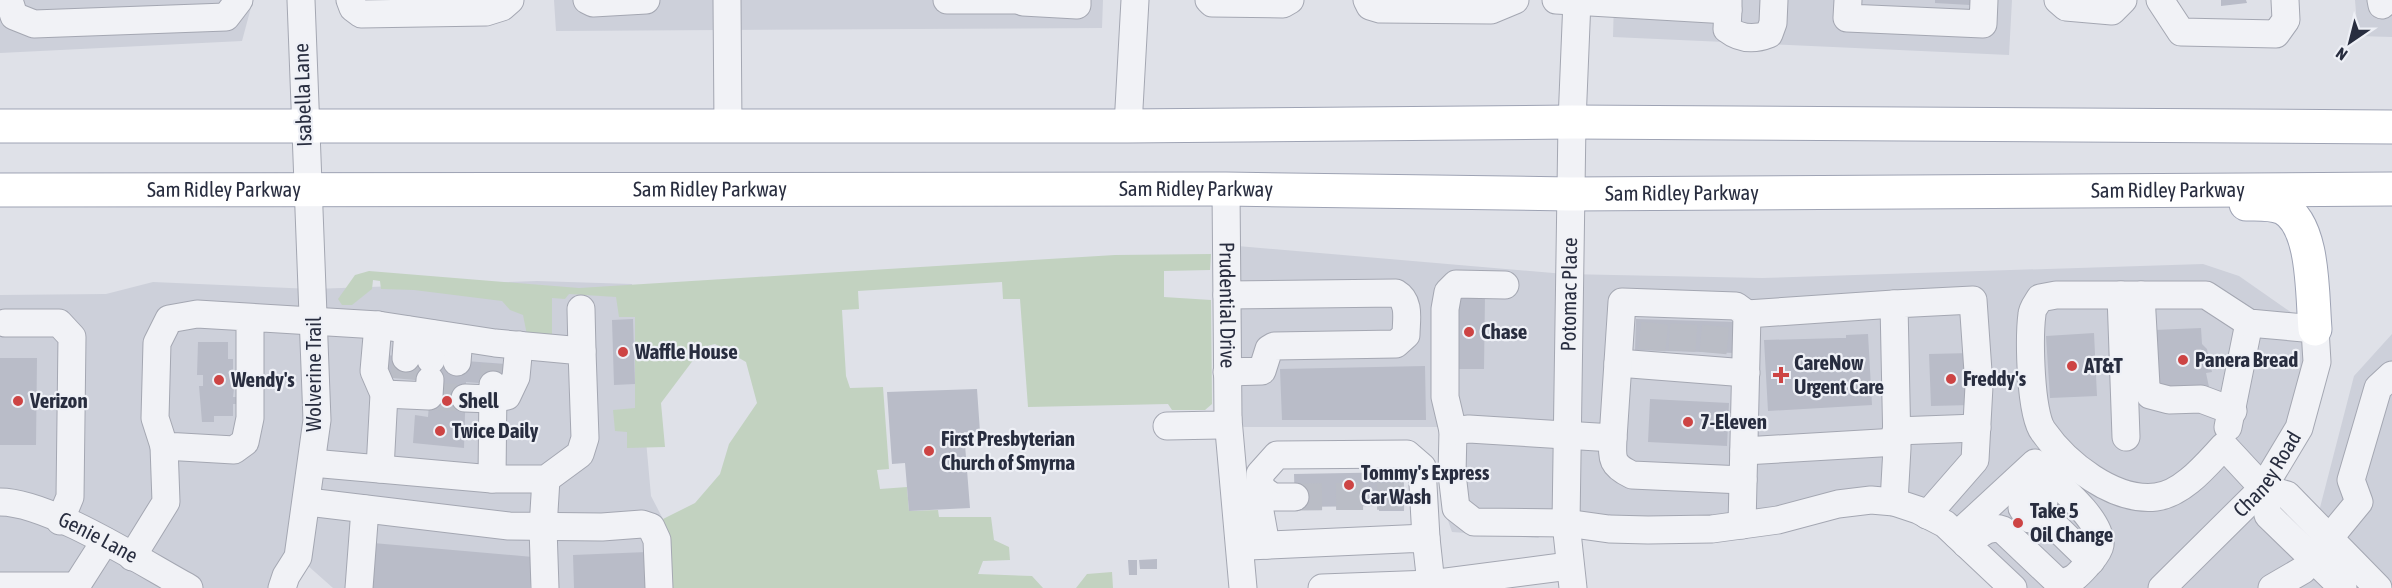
<svg xmlns="http://www.w3.org/2000/svg" width="2392" height="588" viewBox="0 0 2392 588" font-family="'Asap Condensed',sans-serif">
<style>
.built{fill:#cdd0da}
.green{fill:#c2d2c0}
.building{fill:#b9bcc8}
.lines{fill:none;stroke-linecap:round;stroke-linejoin:round}
.minor-tunnel{stroke:#babdc6;stroke-width:27;stroke-dasharray:27 14;stroke-linecap:butt}
.minor-casing{stroke:#a4a7b2;stroke-width:29}
.major-casing{stroke:#9ea3b4;stroke-width:35}
.minor{stroke:#f1f2f6;stroke-width:27}
.major{stroke:#fff;stroke-width:33}
.poi-dot{fill:#cd4444;stroke:#eef0f6;stroke-width:2}
.labels{text-anchor:middle;stroke-width:4.5;stroke-linejoin:round;paint-order:stroke}
.street-label{font-size:21px;fill:#282d3f;stroke:#eef0f6}
.poi-label{font-size:21px;font-weight:bold;fill:#282d3f;stroke:#eef0f6;text-anchor:start}
</style>
<rect width="100%" height="100%" fill="#dfe1e8"/>
<path class="built" d="M0,0H253L242,41L0,53Z
M554,0H1103L1102,28L556,31Z
M1614,0H2012L2009,55L1613,37Z
M2355,0H2392V37L2358,36Z
M1226,245L1565,274L1762,278L2203,264L2239,276L2315,329L2317,362L2263,487L2316,523L2354,376L2392,334V588H2013L1918,510L1778,520L1566,523L1538,538L1452,532L1443,506L1444,427H1244L1228,419Z
M537,281L632,284L651,496L663,519L666,588H333L298,557L282,588H0V295L106,294L153,282L313,289Z"/>
<path class="green" d="M1211,254L1210,270L1164,271V297L1211,300L1212,404L1205,410H1172L1168,404L1028,407L1020,299H1003L1002,282L858,291L859,309L842,310L846,376L850,388L883,387L889,469L877,470L880,489L907,487L909,511L938,510L939,517H991L994,540L1009,547L1010,560L983,561L978,574L1032,576L1043,588H666L663,519L695,503L720,474L729,444L757,403L746,362L715,344L703,347L661,403L665,447L627,448V432L615,431L613,410L635,408V317H619L616,297L569,294L565,299L552,298V342L527,335L523,315L510,310L502,301L414,290L381,289L380,281L373,280L372,289L352,305H342L338,299L355,275L369,271L579,288L1115,255Z
M1112,572L1113,588H1076L1087,574Z"/>
<path class="building" d="M1935,0H1971L1970,5L1935,3Z
M2221,0H2246L2247,3L2221,6Z
M1454,295H1485L1484,369H1453Z
M633,319L635,384L614,385L612,320Z
M1636,319L1738,322L1736,353L1635,350Z
M2201,328L2202,344L2207,349L2212,372L2206,373L2209,387L2157,390L2154,330Z
M2094,333L2097,396L2050,398L2046,336Z
M1868,334L1872,405L1768,411L1764,340L1840,338H1846V335Z
M198,342H228V359H233V373H236L233,397H236V404H233V416H214V422H202L199,386H203V375H197Z
M1971,353L1972,405L1931,406L1929,354Z
M385,355L506,364L504,385L466,382L464,448L413,443L415,415L428,417L431,379L383,376Z
M0,358H37L36,445H0Z
M1425,366L1426,420H1282L1280,369Z
M977,389L980,432H964L970,508L909,511L905,463L892,464L887,392Z
M1650,399L1729,403L1727,446L1648,442Z
M1403,472L1404,511H1379V506L1295,507L1294,474Z
M373,543L533,557L530,588H369Z
M647,552L648,588H574L573,555Z
M1157,559V569H1140L1139,560Z
M1128,560H1137V575H1129Z"/>
<g class="lines">
<path class="minor-tunnel" d="M1652,350L1655,319
M1682,351L1684,320
M1713,353L1716,321
M404,379L406,358
M493,385L494,364
M429,396L465,398
M1295,497L1404,496"/>
<defs>
<g id="minor">
<path d="M9,0L14,16L34,24L226,17L239,0"/>
<path d="M350,0L353,8L361,14L486,12L502,7L510,0"/>
<path d="M587,0L593,3L646,0"/>
<path d="M727,0L728,126"/>
<path d="M947,0H1023"/>
<path d="M1209,0L1212,3L1283,4L1290,0"/>
<path d="M1367,0L1370,6L1380,9L1491,10L1515,0"/>
<path d="M1556,0L1728,10V0"/>
<path d="M1848,0L1847,18L1983,24L1984,0"/>
<path d="M2058,0L2066,7L2112,11L2123,0"/>
<path d="M2160,0L2181,32L2276,34L2286,20L2285,0"/>
<path d="M2381,0L2382,5"/>
<path d="M1023,2L1077,5V0"/>
<path d="M1728,10L1727,29C1740,39 1754,40 1769,34L1773,23L1774,0"/>
<path d="M1128,126L1135,0"/>
<path id="s1" d="M1226,189L1228,419L1243,588"/>
<path d="M1505,285L1456,284L1448,292L1445,309V397L1453,431L1452,474L1456,508L1474,522L1566,523L1609,529L1648,530L1712,529L1778,520L1838,504L1871,500L1894,502L1918,510L1945,524L2013,588"/>
<path d="M1227,295L1396,293C1411,302 1406,320 1406,335L1396,344L1274,346L1269,349L1262,371L1227,372"/>
<path d="M2121,295L2126,437"/>
<path d="M2141,295L2146,386L2150,395L2169,400L2201,399L2233,411"/>
<path d="M581,309L582,351"/>
<path d="M1747,314L1894,304"/>
<path d="M250,320V418L245,442L234,450L164,446L155,418L157,343L169,319L197,314L378,325L495,343L582,351L585,438L580,454L546,479H492L312,463"/>
<path d="M5,323H59L72,337L70,497L60,521"/>
<path d="M378,325L374,371L384,394L380,469"/>
<path d="M406,358L408,330"/>
<path d="M431,360L433,334"/>
<path d="M457,362L459,338"/>
<path d="M1618,363L1746,373"/>
<path d="M384,394L429,396L430,380"/>
<path d="M465,398L492,399L507,396L516,377L519,345"/>
<path d="M1167,426L1220,425L1228,419"/>
<path d="M2228,427L2249,323"/>
<path d="M1453,431L1469,429L1613,438L1622,302L1736,306L1747,314L1742,525"/>
<path d="M1896,431L1977,428"/>
<path d="M1613,438C1612,459 1611,465 1632,475L1743,480"/>
<path d="M1744,451L1897,442"/>
<path d="M492,479L493,385"/>
<path d="M1260,488L1273,497H1295"/>
<path d="M2263,488L2268,515L2343,588"/>
<path id="s2" d="M0,502C49,502 143,563 189,588"/>
<path d="M308,502L509,526L602,527L642,524L651,527L657,540L659,588"/>
<path d="M1894,502L1897,448L1894,304L1973,300L1979,386L1975,460L1927,515"/>
<path d="M2030,519L2022,508L2024,494L2036,493L2044,501"/>
<path d="M2055,526L2091,561"/>
<path d="M1957,535L2035,463C2052,480 2103,519 2100,545C2099,552 2092,559 2088,564C2078,575 2072,583 2058,582L2003,530C1988,524 1978,536 1966,544"/>
<path d="M1266,545L1259,506L1260,474L1277,455L1407,454L1422,467L1426,538"/>
<path d="M1248,546L1426,538L1431,584"/>
<path d="M132,557L166,502L164,446"/>
<path d="M0,586H74"/>
<path d="M75,588L105,541"/>
<path d="M282,588L286,576L298,557L317,420L301,0"/>
<path d="M359,588L365,509"/>
<path d="M545,588L543,528L546,479"/>
<path d="M1322,588L1431,584L1569,566"/>
<path id="s3" d="M1573,588L1566,523L1572,122L1577,0"/>
<path id="s4" d="M2162,588L2263,488L2299,428L2317,362L2315,329L2249,323L2206,295H2056L2040,298C2037,303 2032,309 2032,314C2029,337 2030,414 2043,431C2066,464 2114,502 2156,497C2183,494 2207,464 2224,446L2263,488L2287,495L2378,588"/>
<path d="M2272,588L2303,570L2359,502L2351,480L2378,388L2392,375"/>
</g>
<g id="major">
<path d="M0,126H1128L1572,122L2392,127"/>
<path id="s5" d="M0,190L1226,189L1570,194L2392,189"/>
<path d="M2246,204C2258,204 2272,203 2283,208C2315,225 2312,296 2315,329"/>
</g>
</defs>
<use href="#minor" class="minor-casing"/>
<use href="#major" class="major-casing"/>
<use href="#minor" class="minor"/>
<use href="#major" class="major"/>
</g>
<g class="poi-dot">
<circle cx="1469" cy="332" r="6"/>
<circle cx="623" cy="352" r="6"/>
<circle cx="2183" cy="360" r="6"/>
<circle cx="2072" cy="366" r="6"/>
<path d="M1778 366h6v6h6v6h-6v6h-6v-6h-6v-6h6z"/>
<circle cx="1951" cy="379" r="6"/>
<circle cx="219" cy="380" r="6"/>
<circle cx="18" cy="401" r="6"/>
<circle cx="447" cy="401" r="6"/>
<circle cx="1688" cy="422" r="6"/>
<circle cx="440" cy="431" r="6"/>
<circle cx="929" cy="451" r="6"/>
<circle cx="1349" cy="485" r="6"/>
<circle cx="2018" cy="523" r="6"/>
</g>
<g class="labels">
<g class="street-label">
<text transform="translate(303 95) rotate(-92)" y="7">Isabella Lane</text>
<text dy="7" stroke="none"><textPath href="#s5" startOffset="224">Sam Ridley Parkway</textPath></text>
<text dy="7" stroke="none"><textPath href="#s5" startOffset="710">Sam Ridley Parkway</textPath></text>
<text dy="7" stroke="none"><textPath href="#s5" startOffset="1196">Sam Ridley Parkway</textPath></text>
<text dy="7" stroke="none"><textPath href="#s5" startOffset="2168">Sam Ridley Parkway</textPath></text>
<text dy="7" stroke="none"><textPath href="#s5" startOffset="1682">Sam Ridley Parkway</textPath></text>
<text dy="7" stroke="none"><textPath href="#s3" startOffset="294">Potomac Place</textPath></text>
<text dy="7" stroke="none"><textPath href="#s1" startOffset="116">Prudential Drive</textPath></text>
<text transform="translate(314 374) rotate(-90)" y="7">Wolverine Trail</text>
<text dy="7" stroke="none"><textPath href="#s4" startOffset="156">Chaney Road</textPath></text>
<text dy="7" stroke="none"><textPath href="#s2" startOffset="105">Genie Lane</textPath></text>
</g>
<g class="poi-label">
<text x="1481" y="339">Chase</text>
<text x="635" y="359">Waffle House</text>
<text x="2195" y="367">Panera Bread</text>
<text x="1794" y="370">CareNow<tspan x="1794" dy="24">Urgent Care</tspan></text>
<text x="2084" y="373">AT&amp;T</text>
<text x="1963" y="386">Freddy's</text>
<text x="231" y="387">Wendy's</text>
<text x="30" y="408">Verizon</text>
<text x="459" y="408">Shell</text>
<text x="1700" y="429">7-Eleven</text>
<text x="452" y="438">Twice Daily</text>
<text x="941" y="446">First Presbyterian<tspan x="941" dy="24">Church of Smyrna</tspan></text>
<text x="1361" y="480">Tommy's Express<tspan x="1361" dy="24">Car Wash</tspan></text>
<text x="2030" y="518">Take 5<tspan x="2030" dy="24">Oil Change</tspan></text>
</g>
</g>
<g transform="translate(2350 42) rotate(215)" stroke="#eef0f6" stroke-width="4.5" paint-order="stroke">
<path d="M0-4.5L10 22L0 15L-10 22Z" fill="#282d3f"/>
<text y="-9" font-size="16" font-weight="bold" text-anchor="middle" fill="#282d3f">N</text>
</g>
</svg>
